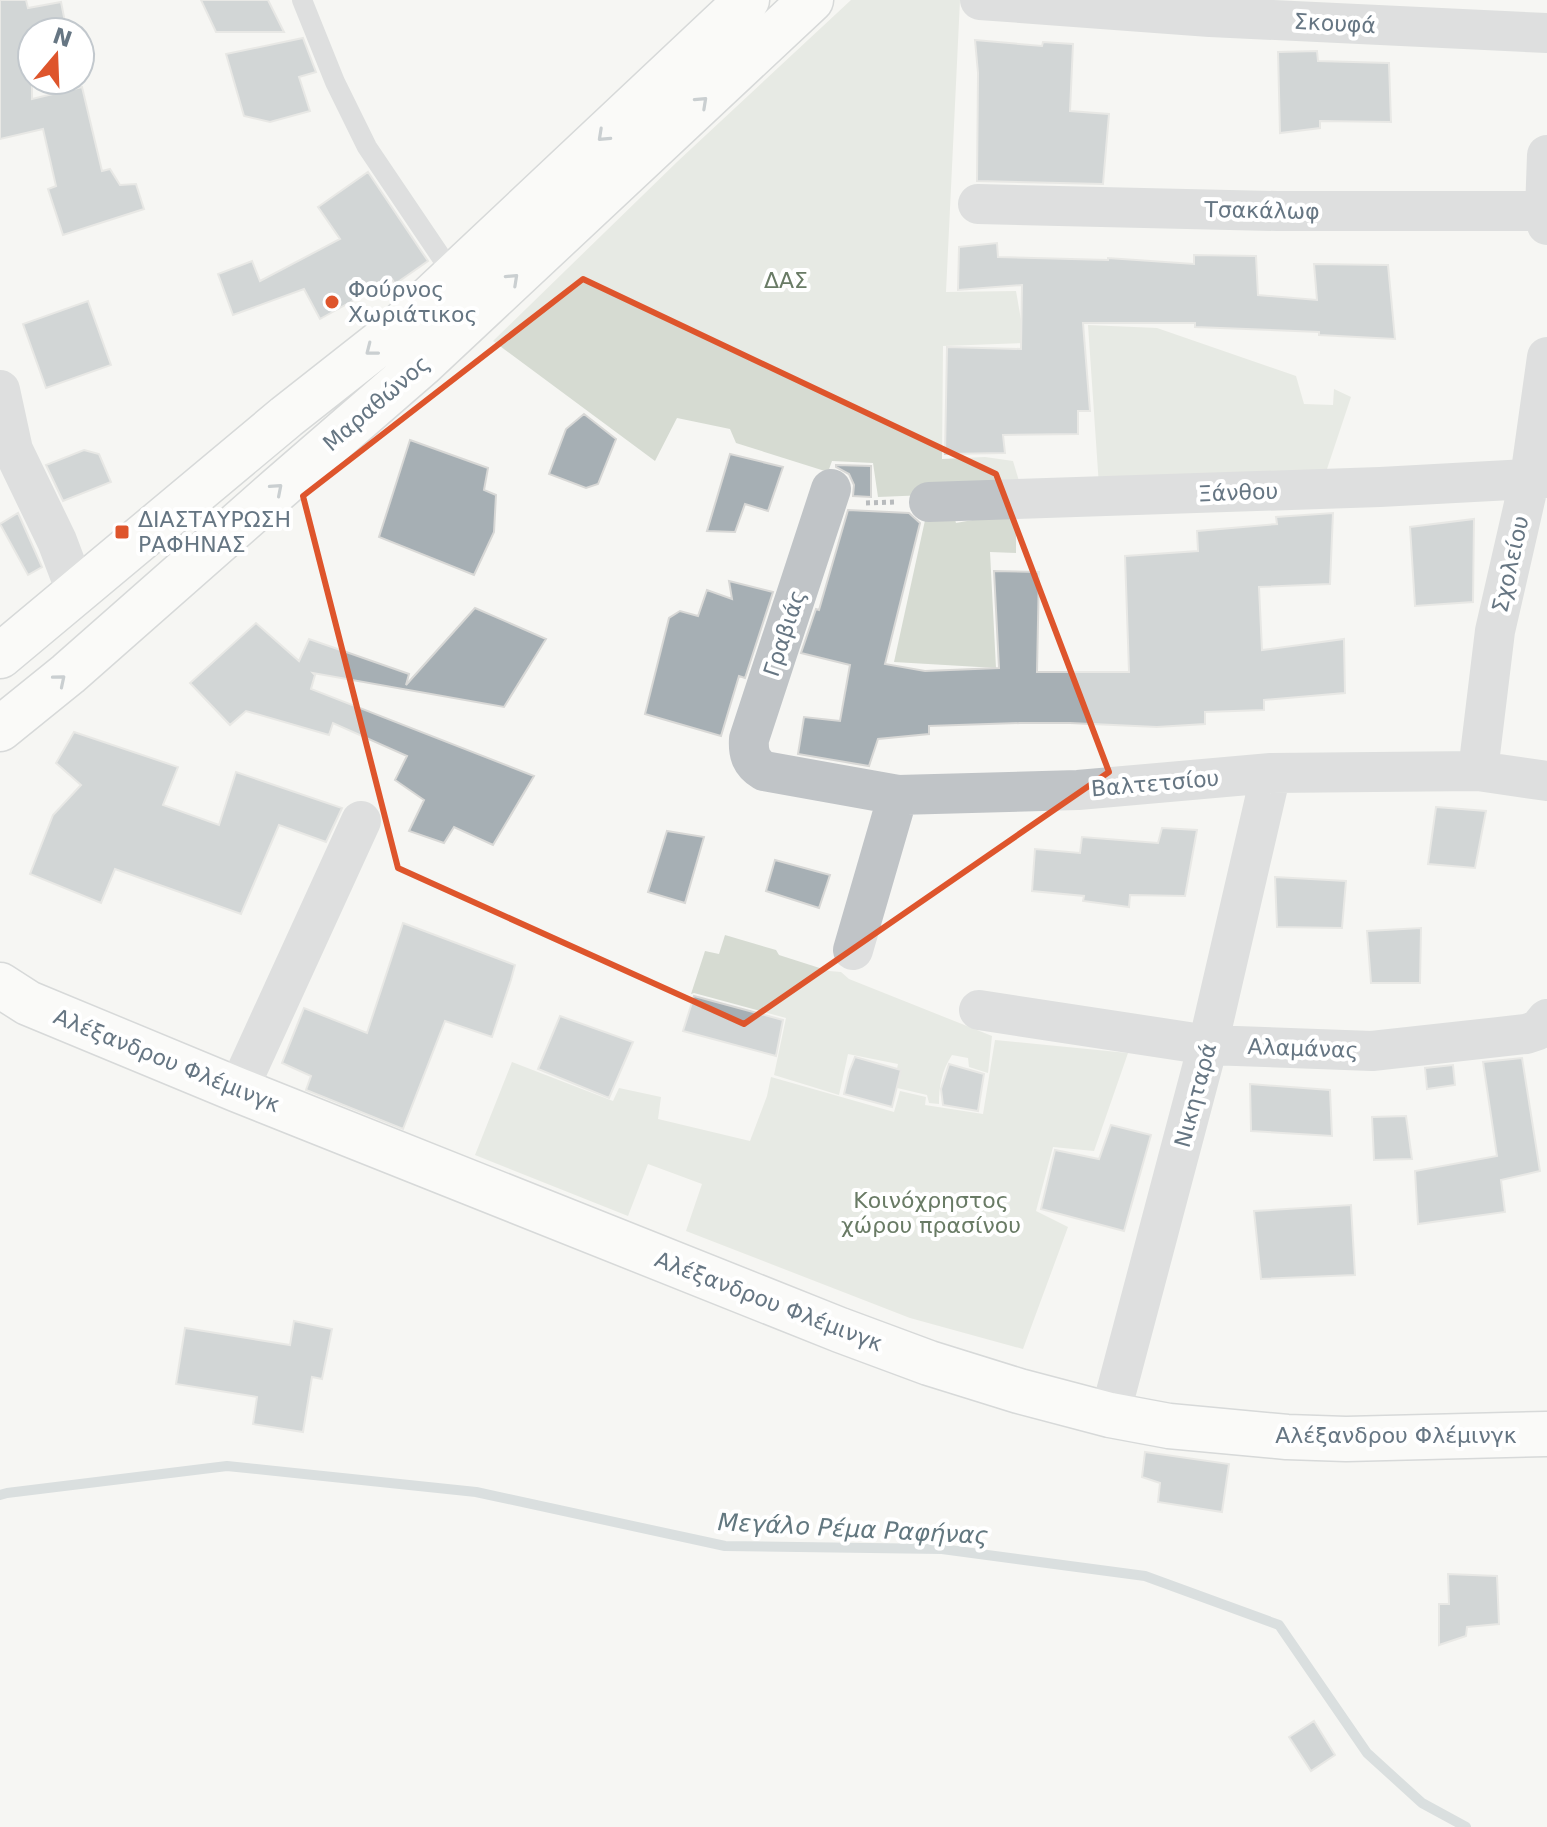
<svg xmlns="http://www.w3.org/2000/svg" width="1547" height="1827" viewBox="0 0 1547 1827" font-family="'DejaVu Sans',sans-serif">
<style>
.green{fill:#d6dbd2}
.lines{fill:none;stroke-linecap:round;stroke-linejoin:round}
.stream{stroke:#b8c3c8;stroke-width:10}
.building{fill:#a6afb4;stroke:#d8d8d6;stroke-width:2}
.primary-casing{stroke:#b1b6ba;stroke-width:47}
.path{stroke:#b8bbbd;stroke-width:5;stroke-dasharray:4 4;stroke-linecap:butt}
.lane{stroke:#c0c4c7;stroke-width:20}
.street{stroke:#c0c4c7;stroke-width:40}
.primary{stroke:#fff;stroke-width:44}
.oneway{stroke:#949fa8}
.marked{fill:none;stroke:#de552c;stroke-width:6;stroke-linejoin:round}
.poi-dot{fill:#de552c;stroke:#fff;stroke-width:3}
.labels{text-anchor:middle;stroke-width:8;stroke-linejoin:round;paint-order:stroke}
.street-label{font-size:22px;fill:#667683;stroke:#fff}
.park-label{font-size:22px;fill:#697b65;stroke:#fff}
.poi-label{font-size:22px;fill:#667683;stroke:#fff;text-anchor:start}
.water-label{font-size:24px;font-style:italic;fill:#62777f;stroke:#fff}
</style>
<rect width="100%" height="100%" fill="#f6f6f3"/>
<path class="green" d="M851,0H960L946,292L1016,291L1025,343L943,346L942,459L985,457L1013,461L1022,491L878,497L873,463L832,461L828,472L736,443L730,429L677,418L655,461L493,341L678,161Z
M1088,325L1157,328L1296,376L1304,404L1333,405L1334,389L1351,397L1325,475L1099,486Z
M950,501L956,523L989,517H1016V553L990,552L996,668L894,662L929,502Z
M725,935L776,950L779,955L829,971L841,972L849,979L992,1036L988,1073L969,1067L968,1058L952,1055C942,1070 939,1086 939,1104L929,1103L927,1095L893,1087L898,1064L848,1054L839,1095L774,1075L786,1018L694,993L691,994L705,951L719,954Z
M995,1040L1128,1053L1094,1151L1053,1147L1036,1211L1068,1227L1023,1349L910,1318L686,1231L702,1184L648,1164L628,1216L475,1155L512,1062L613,1101L619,1088L661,1097L658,1119L750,1141L767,1096L771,1077L894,1112L900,1091L926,1097L925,1105L983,1114Z"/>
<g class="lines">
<path class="stream" d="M0,1495L7,1493L227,1466L476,1492L725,1546L942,1549L1145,1576L1279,1625L1367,1753L1422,1803L1466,1827"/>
</g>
<path class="building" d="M0,0H26L28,8L61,2L67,32H32V99L82,87L102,171L110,169L120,185L136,184L144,209L63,235L48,189L56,186L43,129L0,139Z
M201,0H268L284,32H216Z
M303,38L316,72L299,77L310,111L270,122L244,116L226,54Z
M975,40L1042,46L1043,42L1073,44L1070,111L1109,114L1103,184L977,181L978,73Z
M1317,51L1318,61L1389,63L1391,122L1320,121V128L1280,133L1278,52Z
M368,172L428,261L395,284L392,279L320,319L304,289L233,315L218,274L252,261L260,281L340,239L318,207Z
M997,243L998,257L1108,260V258L1194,264V255L1256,256L1258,295L1317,300L1314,264L1388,265L1395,339L1319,335V332L1195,327V323H1083L1090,411H1078V434L1003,435L1005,453L945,454L947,347L1021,349L1022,285L958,290L959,247Z
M88,301L111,365L46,388L23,324Z
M584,414L616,439L598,484L586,488L549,474L566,429Z
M410,440L488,468L484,490L496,495L494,532L474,575L379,537Z
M84,450L99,454L111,482L63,501L46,465Z
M730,454L783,467L768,511L745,504L735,532L707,531Z
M836,465L871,466V497L853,496L854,485L849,474L836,467Z
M848,510L909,513L920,523L885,664L925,671L999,668L994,571L1039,572L1037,672H1129L1125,556L1198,551L1197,531L1277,524L1276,517L1333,513L1330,584L1259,587L1262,650L1344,639L1345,693L1264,700V710L1205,712V724L1157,727L1070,723H1020L929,726V734L878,739L869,766L798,754L804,717L840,721L850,665L801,653L816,609L819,610Z
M18,513L42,567L28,575L0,524Z
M1474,519L1473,602L1415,606L1410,527Z
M729,581L773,592L745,678L739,676L721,736L645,714L669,618L680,611L698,616L707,590L732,599Z
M475,608L546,639L504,707L313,673L315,675L311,689L534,776L493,845L454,827L444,843L409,831L424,800L395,780L407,756L333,723L329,735L246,711L230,725L190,683L256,623L299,661L309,639L409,674L406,685Z
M74,732L178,767L163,805L219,825L236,772L342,808L326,842L279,825L241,914L115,869L101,903L30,874L53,815L81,785L56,763Z
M1436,807L1486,811L1475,868L1428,864Z
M1162,828L1197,830L1185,896L1130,895L1129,907L1083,901L1084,896L1032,891L1035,849L1080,853L1082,837L1158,843Z
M667,831L704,837L685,903L648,892Z
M775,860L830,875L819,908L766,891Z
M1275,877L1346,881L1342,928L1277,927Z
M403,923L515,965L511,980L492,1037L445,1021L403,1129L306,1090L311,1076L282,1063L304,1008L367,1033Z
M1421,928L1420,983H1371L1367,931Z
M694,996L783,1020L776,1056L683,1031Z
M560,1016L633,1042L609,1098L538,1069Z
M855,1057L901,1070L892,1107L844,1094L849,1072Z
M1522,1058L1540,1171L1501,1180L1505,1212L1418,1224L1415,1171L1497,1156L1483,1062Z
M949,1064L984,1074L978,1111L943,1105L941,1089Z
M1453,1065L1455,1085L1427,1089L1425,1068Z
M1250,1084L1330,1090L1332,1136L1251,1131Z
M1406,1116L1412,1159L1374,1160L1372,1117Z
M1111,1125L1151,1135L1124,1231L1041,1209L1055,1150L1099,1159Z
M1351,1205L1355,1275L1261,1279L1254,1211Z
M294,1321L332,1329L322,1379L312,1377L303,1432L253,1424L257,1397L176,1384L185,1328L290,1345Z
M1145,1452L1229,1464L1222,1512L1158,1502L1160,1483L1142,1477Z
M1448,1574L1497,1576L1499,1624L1467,1627L1466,1636L1439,1645V1604H1449Z
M1314,1721L1335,1755L1311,1771L1289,1737Z"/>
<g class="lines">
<defs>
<path id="primary" d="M0,656L286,417L394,332L747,0
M0,729L68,674L278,489L421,365L811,0
M0,985L28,1003L238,1090L840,1330L929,1363L1019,1391L1110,1415L1169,1426L1287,1437L1346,1439L1547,1434"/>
</defs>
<use href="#primary" class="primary-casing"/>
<path class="path" d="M866,503L896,502"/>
<path class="lane" d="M302,0L335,82L367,147L454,276"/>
<path class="street" d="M980,0L1210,17L1547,33
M1547,155L1545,211L1547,225
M978,204L1277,211H1547
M0,390L13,450L57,541L77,594
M831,489L749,739C748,754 751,763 764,771L898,795L1078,790L1271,773L1478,771L1547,781
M929,502L1380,487L1547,478
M1478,771L1495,631L1530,478L1547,357
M853,950L898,795
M979,1010L1208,1045L1372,1051L1526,1034L1538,1030L1547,1019
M238,1090L361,821
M1110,1415L1208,1045L1271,773"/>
<use href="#primary" class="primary"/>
</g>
<defs><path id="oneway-chevron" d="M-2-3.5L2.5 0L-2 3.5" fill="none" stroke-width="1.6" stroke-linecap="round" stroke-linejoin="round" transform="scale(2)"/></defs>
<g class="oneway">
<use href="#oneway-chevron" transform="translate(702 102) rotate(-43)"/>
<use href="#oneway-chevron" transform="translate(603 136) rotate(137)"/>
<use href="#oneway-chevron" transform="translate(513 279) rotate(-43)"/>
<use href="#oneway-chevron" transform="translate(371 350) rotate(142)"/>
<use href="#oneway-chevron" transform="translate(277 489) rotate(-41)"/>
<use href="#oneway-chevron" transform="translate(60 680) rotate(-40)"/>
</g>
<path d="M0 0H1547V1827H0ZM583,279L996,474L1109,772L744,1024L398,868L303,496Z" fill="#f6f6f3" fill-opacity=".55" fill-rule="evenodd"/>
<path class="marked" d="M583,279L996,474L1109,772L744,1024L398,868L303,496Z"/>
<g class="poi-dot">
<circle cx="332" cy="302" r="8"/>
<rect x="114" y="524" width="16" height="16" rx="4"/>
</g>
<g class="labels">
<g class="street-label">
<text transform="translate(1335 23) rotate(3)" y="8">Σκουφά</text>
<text transform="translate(1262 210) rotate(1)" y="8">Τσακάλωφ</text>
<text transform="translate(376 403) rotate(-41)" y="8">Μαραθώνος</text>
<text transform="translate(1238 492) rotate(-2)" y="8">Ξάνθου</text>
<text transform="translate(1510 564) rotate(-77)" y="8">Σχολείου</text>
<text transform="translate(784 633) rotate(-72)" y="8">Γραβιάς</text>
<text transform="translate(1155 783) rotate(-5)" y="8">Βαλτετσίου</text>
<text transform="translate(1303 1048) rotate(2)" y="8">Αλαμάνας</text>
<text transform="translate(167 1060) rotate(22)" y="8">Αλέξανδρου Φλέμινγκ</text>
<text transform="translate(1195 1095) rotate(-75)" y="8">Νικηταρά</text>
<text transform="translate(769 1301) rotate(21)" y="8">Αλέξανδρου Φλέμινγκ</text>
<text x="1396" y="1443">Αλέξανδρου Φλέμινγκ</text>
</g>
<g class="park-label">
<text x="786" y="288">ΔΑΣ</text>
<text x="931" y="1208">Κοινόχρηστος<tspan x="931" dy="25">χώρου πρασίνου</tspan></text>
</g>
<g class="poi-label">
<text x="348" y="297">Φούρνος<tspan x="348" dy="25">Χωριάτικος</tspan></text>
<text x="138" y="527">ΔΙΑΣΤΑΥΡΩΣΗ<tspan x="138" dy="25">ΡΑΦΗΝΑΣ</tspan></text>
</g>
<g class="water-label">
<text transform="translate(853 1529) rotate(3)" y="8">Μεγάλο Ρέμα Ραφήνας</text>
</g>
</g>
<g transform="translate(56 56) rotate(19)"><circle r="38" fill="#ffffff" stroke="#c2c8cd" stroke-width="2"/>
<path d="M0-6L14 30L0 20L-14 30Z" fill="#de552c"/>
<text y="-12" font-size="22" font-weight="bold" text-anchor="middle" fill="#667683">N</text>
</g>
</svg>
